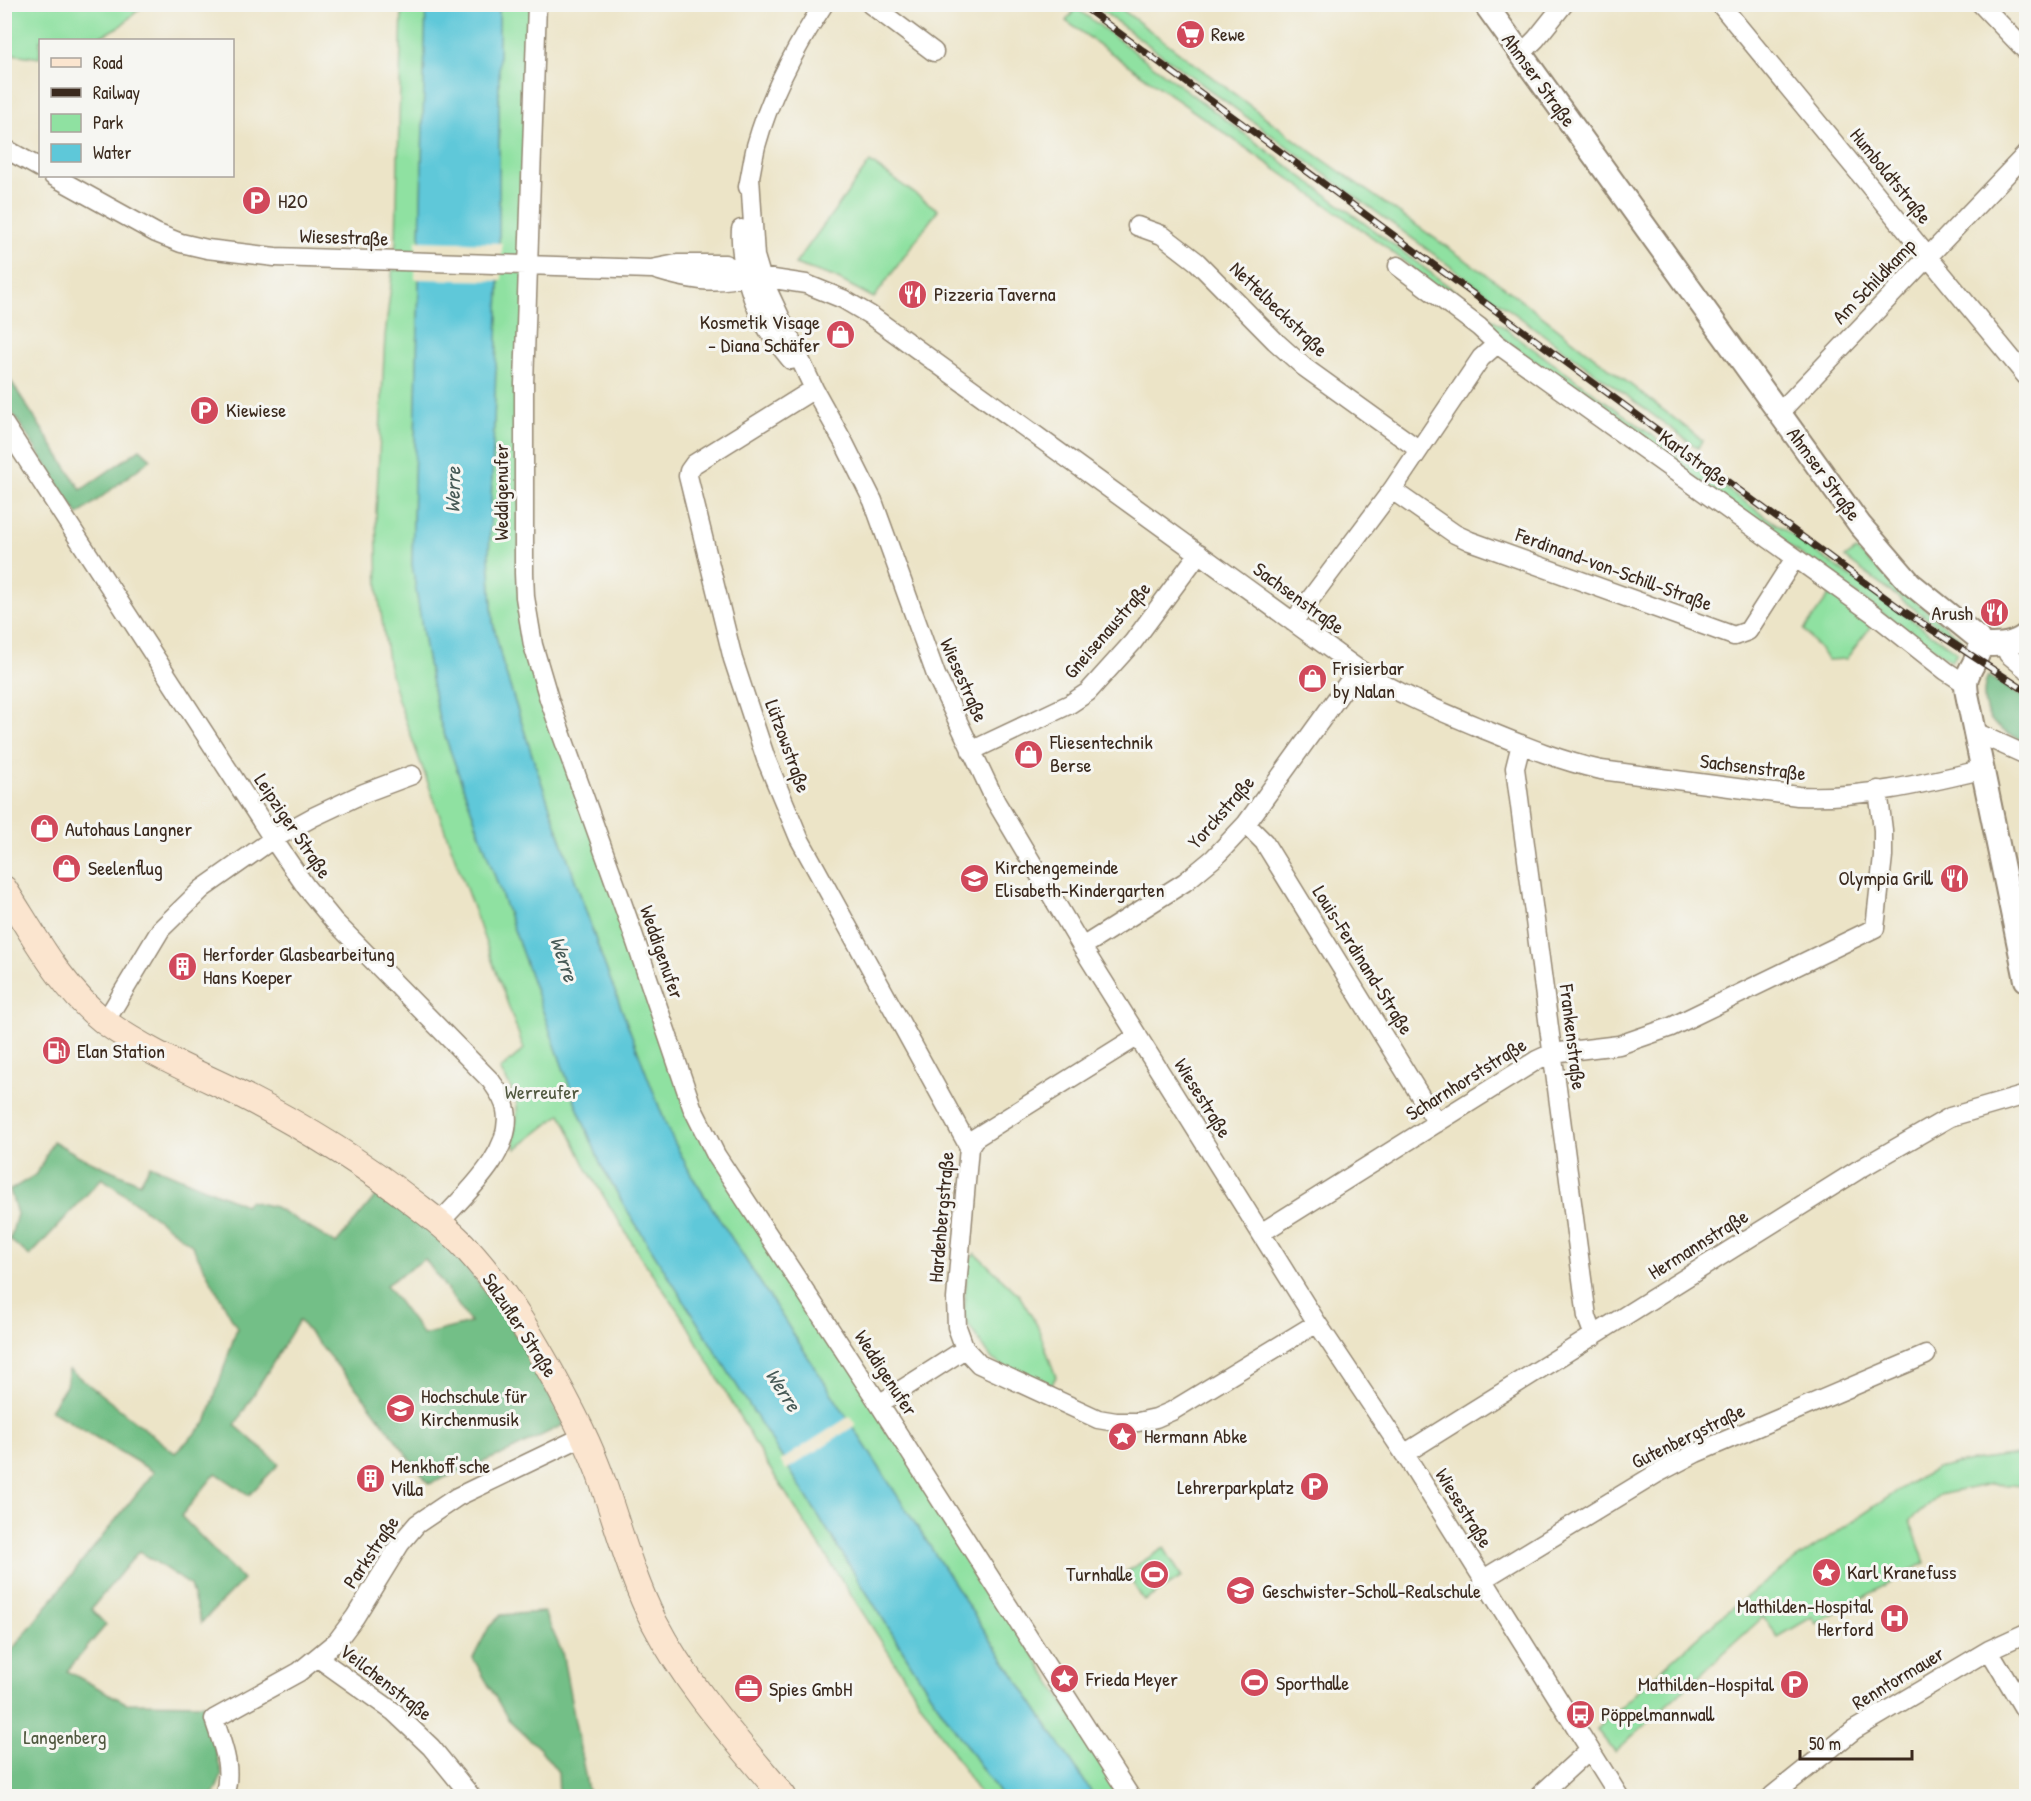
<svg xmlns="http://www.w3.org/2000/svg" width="2031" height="1801" viewBox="0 0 2031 1801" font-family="'Patrick Hand',sans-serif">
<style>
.green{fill:#8fe1a1;stroke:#658660;stroke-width:1.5}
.forest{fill:#73bf87;stroke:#577452;stroke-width:1.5;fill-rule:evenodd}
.water{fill:#5ec8d9;stroke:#4c797c;stroke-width:1.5}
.pier{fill:#ece4c7}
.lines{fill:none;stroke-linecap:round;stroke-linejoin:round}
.minor-casing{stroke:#948772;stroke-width:21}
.tertiary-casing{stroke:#948772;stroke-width:26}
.secondary-casing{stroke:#948772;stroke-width:28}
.minor{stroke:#fff;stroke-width:18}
.tertiary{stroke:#fff;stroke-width:22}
.secondary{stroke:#fbe5cf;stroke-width:26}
.rail-casing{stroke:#3b2a1e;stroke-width:7}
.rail{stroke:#f6f6f2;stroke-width:4.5;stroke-dasharray:14;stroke-linecap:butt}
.labels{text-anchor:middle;stroke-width:6;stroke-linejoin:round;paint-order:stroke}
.poi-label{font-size:20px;fill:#3b2a1e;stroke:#f6f6f2;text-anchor:start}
.street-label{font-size:20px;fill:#3b2a1e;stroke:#f6f6f2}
.park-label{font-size:20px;fill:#50583f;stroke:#f6f6f2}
.water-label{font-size:21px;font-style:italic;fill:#465956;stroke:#f6f6f2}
</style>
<rect width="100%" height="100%" fill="#f6f6f2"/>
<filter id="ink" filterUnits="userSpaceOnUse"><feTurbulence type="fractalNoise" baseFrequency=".0167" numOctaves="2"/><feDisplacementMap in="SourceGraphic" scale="12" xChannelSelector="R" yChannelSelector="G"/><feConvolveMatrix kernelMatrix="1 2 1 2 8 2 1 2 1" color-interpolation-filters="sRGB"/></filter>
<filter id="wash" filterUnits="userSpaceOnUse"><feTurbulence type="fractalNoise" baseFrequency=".008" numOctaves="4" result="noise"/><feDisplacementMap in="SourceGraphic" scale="24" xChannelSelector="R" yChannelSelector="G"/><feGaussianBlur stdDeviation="1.35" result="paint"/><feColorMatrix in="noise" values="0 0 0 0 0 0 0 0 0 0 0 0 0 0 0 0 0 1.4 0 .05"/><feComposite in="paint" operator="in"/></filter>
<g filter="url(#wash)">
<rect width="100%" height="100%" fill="#ece4c7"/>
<path class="green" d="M4,5L5,4L144,5L119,27L93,40H40V58L5,53Z
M402,5H426L412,564L426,653L439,719L576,1104L602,1167L627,1210L927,1689L1001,1796H981L765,1461L685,1321L639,1254L587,1169L561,1114L516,1149C511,1134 518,1121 517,1106C515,1093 507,1081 500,1070L524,1049L398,700L389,667L378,593L376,513L385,336L396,241Z
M499,5H531L518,587L688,1109L1123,1796H1094L965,1601L693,1178L668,1130L602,958L533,758L503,665L493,623L489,557L499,285Z
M1094,5H1116L1305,147L1504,287L1702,440L1698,448Z
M1076,8L1510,332L1700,470L1957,652L1952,661L1882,613L1468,313L1386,247L1066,21Z
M870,162L938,210L874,298L834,277L795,264Z
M1856,550L1895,585L1961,639L1962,644L1845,558Z
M1834,589L1876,620L1846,659L1828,660L1804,630Z
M975,1253L1019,1295L1037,1325L1056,1377L1049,1389L1001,1365L992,1359L969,1326L965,1318L964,1306L968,1263Z
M2026,1454V1486L1991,1484L1939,1495L1910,1520L1925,1563L1816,1624L1812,1617L1778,1637L1763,1617L1615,1752L1596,1729L1717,1620L1779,1571L1908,1484L1937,1469L1971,1461Z
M1164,1548L1182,1577L1144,1601L1126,1572Z"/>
<path class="forest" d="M5,372L81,490L140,449L151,459L78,515L5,401Z
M1988,676L2026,699V743C2003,731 1983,724 1984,694C1984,687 1985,682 1988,676Z
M53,1141L79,1156L140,1183L150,1165L245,1205L249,1201L275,1207L336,1244L378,1193C398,1208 419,1221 437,1238C492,1290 533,1357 563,1425L510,1451L429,1484L366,1400L299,1320L235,1425L279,1464L249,1495L216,1473L181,1516L243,1580L201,1623L190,1585L139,1551L91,1609L106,1625L67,1671L126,1703L203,1704L222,1775L213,1796H5L4,1655L7,1656L154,1472L50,1410L66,1386L69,1369L175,1453L206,1423L237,1328L191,1244L102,1178L30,1256L10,1240L17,1214L10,1190L37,1174ZM425,1259L471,1323H470L423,1335L386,1285Z
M544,1612L562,1652L589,1796H559L558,1772L541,1750L508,1719L473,1658L489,1627L501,1615Z"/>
<path class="water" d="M426,5H499V285L489,557L493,623L503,665L533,758L602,958L668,1130L693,1178L965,1601L1094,1796H1001L927,1689L627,1210L602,1167L576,1104L439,719L426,653L412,564Z"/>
<path class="pier" d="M416,241L502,243V281L415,279Z
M850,1416L856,1425L786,1470L780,1461Z"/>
</g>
<g filter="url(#ink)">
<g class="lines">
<defs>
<path id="minor" d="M537,4L524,384V573L525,597L533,645L549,699L628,919L692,1107L716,1155L879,1404L1130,1796
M870,4L934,52
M1720,4L2026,376
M1981,4L2026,51
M1520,55L1536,39L1564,4
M4,148L40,168
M53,176L156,233L181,243L207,249L275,257L651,269L677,264H725L747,275L806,284L843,299L870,315L1358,669C1398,694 1440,711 1483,729C1522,745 1560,761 1601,770L1798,796C1859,799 1922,784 1981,770
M750,177L755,256L761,276L814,389L844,443L873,501L936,675L996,802L1082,947L1317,1323L1413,1467L1619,1796
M748,187C751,173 753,159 756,146C770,95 795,48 824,4
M1137,226L1162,235L1197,262L1275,341L1304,367L1418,449
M741,229C739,260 752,307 770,333C776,342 784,351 791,360
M1398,266L1479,327L1497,344L1874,614L1946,671L1966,684
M656,270C685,279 717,286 747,275
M814,389L694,464L689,471L688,476L733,659L766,759L799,838L969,1147
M1779,413L2026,154
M4,424L273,839L306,887L333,920L491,1081C497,1090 504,1098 506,1110C514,1152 465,1194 439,1223
M1392,490L1455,534L1470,541L1734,636L1748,631L1795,558
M1293,622L1392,490L1481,358L1497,344
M2005,645L2008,654L2026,669
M1973,731L2026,755
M1521,744L1515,768L1587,1317L1594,1336
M971,751L1070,704L1088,692L1133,642L1199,553
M1246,824L1264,842L1437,1123
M1082,947L1185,882L1214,858L1246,824L1358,669
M105,1022L161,929L202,889L273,839L313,817L364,793L412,775
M1138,1036L975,1138L969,1147L956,1299L957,1327L965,1349L979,1364L1098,1419L1116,1422H1138L1156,1418L1172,1411L1317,1323
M1261,1233L1537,1060L1552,1053L1619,1045L1671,1027L1875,928L1883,856V830L1878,790
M879,1404L965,1349
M1404,1454L1858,1170L1950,1117L2026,1095
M1482,1580L1656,1474L1696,1453L1926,1355
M1989,1650L2026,1712
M318,1658L394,1712L431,1747L471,1796
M224,1796C233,1768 223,1746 214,1719L299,1672L337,1641L355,1617L400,1544L417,1524L457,1497L584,1436
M1539,1796L1589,1750
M1772,1796L1854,1730L1989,1650L2026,1633"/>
<path id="tertiary" d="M1485,4L1860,525L1910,583L1978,638C1984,651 1973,662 1968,675C1965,681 1966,687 1967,694L2026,980
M1981,645C1998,645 2012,646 2026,635"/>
<path id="secondary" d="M4,889C34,935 61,988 105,1022C145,1051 192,1071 236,1092C299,1124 359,1160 415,1204C433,1218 451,1231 466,1248C502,1287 528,1331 553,1376C572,1411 590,1445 603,1483C619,1529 632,1578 654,1622C687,1686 738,1742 783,1796"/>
</defs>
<use href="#minor" class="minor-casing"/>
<use href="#tertiary" class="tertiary-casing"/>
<use href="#secondary" class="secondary-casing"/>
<use href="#minor" class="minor"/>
<use href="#tertiary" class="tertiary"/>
<use href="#secondary" class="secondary"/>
<defs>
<path id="rail" d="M1080,4L1838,563L1905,612L2026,691"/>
</defs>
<use href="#rail" class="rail-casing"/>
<use href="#rail" class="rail"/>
</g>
</g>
<defs>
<symbol id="supermarket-disc" viewBox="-11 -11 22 22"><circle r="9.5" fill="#d1495b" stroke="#f6f6f2"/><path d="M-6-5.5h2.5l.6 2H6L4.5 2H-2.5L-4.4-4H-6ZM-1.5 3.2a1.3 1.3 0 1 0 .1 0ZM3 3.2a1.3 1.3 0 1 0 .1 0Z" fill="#fff"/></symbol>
<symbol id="parking-disc" viewBox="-11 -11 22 22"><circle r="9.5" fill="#d1495b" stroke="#f6f6f2"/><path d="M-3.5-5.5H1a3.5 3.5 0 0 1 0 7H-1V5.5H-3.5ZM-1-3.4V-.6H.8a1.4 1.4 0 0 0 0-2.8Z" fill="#fff"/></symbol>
<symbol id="restaurant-disc" viewBox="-11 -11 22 22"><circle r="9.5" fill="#d1495b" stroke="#f6f6f2"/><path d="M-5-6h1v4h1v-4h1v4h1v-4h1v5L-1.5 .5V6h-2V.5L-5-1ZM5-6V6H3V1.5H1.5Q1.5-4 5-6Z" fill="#fff"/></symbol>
<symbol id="shop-disc" viewBox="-11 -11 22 22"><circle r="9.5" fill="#d1495b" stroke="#f6f6f2"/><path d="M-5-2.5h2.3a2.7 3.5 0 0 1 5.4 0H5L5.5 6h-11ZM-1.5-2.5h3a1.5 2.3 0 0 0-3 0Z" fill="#fff"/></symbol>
<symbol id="school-disc" viewBox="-11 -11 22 22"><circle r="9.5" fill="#d1495b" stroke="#f6f6f2"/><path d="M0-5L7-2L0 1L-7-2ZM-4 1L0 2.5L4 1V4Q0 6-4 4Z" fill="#fff"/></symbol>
<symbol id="building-disc" viewBox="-11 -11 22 22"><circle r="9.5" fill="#d1495b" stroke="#f6f6f2"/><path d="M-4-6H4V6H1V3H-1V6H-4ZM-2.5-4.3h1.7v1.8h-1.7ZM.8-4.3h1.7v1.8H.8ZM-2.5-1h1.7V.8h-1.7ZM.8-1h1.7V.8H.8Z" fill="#fff"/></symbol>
<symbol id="fuel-disc" viewBox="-11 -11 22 22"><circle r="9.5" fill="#d1495b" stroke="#f6f6f2"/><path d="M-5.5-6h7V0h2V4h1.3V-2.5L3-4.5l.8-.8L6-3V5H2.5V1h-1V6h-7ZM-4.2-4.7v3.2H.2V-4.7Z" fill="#fff"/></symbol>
<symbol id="university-disc" viewBox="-11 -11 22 22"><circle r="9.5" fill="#d1495b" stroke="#f6f6f2"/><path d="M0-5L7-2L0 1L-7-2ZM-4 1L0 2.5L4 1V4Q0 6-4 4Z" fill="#fff"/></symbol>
<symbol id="sight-disc" viewBox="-11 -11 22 22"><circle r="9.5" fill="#d1495b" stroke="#f6f6f2"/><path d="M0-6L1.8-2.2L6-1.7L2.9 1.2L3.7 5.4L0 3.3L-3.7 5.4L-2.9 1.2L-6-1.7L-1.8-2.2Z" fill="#fff"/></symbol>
<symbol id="stadium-disc" viewBox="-11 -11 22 22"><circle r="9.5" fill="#d1495b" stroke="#f6f6f2"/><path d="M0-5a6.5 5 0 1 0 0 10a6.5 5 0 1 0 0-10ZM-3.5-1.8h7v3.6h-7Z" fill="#fff"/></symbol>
<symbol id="hospital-disc" viewBox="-11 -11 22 22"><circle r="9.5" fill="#d1495b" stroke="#f6f6f2"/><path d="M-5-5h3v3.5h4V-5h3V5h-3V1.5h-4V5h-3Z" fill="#fff"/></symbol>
<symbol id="office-disc" viewBox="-11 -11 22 22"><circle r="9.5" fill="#d1495b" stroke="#f6f6f2"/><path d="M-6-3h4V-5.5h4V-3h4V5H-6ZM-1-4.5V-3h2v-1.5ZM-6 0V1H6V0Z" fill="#fff"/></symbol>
<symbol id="bus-disc" viewBox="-11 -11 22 22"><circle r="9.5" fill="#d1495b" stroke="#f6f6f2"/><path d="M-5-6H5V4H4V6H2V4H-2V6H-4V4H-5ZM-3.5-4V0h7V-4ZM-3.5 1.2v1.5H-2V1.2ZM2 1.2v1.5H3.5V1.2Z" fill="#fff"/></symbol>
</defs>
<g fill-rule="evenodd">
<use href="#supermarket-disc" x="1174" y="18" width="33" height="33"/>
<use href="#parking-disc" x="240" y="184" width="33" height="33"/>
<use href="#restaurant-disc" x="896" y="278" width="33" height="33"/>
<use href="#shop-disc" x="824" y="318" width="33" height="33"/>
<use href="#parking-disc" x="188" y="394" width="33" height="33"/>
<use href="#restaurant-disc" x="1978" y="596" width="33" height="33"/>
<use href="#shop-disc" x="1296" y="662" width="33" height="33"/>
<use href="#shop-disc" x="1012" y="738" width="33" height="33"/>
<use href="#shop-disc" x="28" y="812" width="33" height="33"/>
<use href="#shop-disc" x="50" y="852" width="33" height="33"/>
<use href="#school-disc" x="958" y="862" width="33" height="33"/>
<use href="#restaurant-disc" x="1938" y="862" width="33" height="33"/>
<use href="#building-disc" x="166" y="950" width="33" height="33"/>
<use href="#fuel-disc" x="40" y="1034" width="33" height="33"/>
<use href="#university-disc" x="384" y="1392" width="33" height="33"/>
<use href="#sight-disc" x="1106" y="1420" width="33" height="33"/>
<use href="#building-disc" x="354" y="1462" width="33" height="33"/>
<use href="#parking-disc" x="1298" y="1470" width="33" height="33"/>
<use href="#sight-disc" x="1810" y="1556" width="33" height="33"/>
<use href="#stadium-disc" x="1138" y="1558" width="33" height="33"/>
<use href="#school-disc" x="1224" y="1574" width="33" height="33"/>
<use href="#hospital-disc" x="1878" y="1602" width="33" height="33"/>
<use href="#sight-disc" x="1048" y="1662" width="33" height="33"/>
<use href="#stadium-disc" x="1238" y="1666" width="33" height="33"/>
<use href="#parking-disc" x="1778" y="1668" width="33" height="33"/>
<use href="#office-disc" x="732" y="1672" width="33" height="33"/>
<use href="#bus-disc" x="1564" y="1698" width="33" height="33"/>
</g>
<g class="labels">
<g class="poi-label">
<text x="1211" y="41">Rewe</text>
<text x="278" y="208">H2O</text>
<text x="934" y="301">Pizzeria Taverna</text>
<text x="820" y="329" text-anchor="end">Kosmetik Visage<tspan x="820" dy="23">- Diana Schäfer</tspan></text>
<text x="226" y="417">Kiewiese</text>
<text x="1973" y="620" text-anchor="end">Arush</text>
<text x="1333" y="675">Frisierbar<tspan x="1333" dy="23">by Nalan</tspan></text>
<text x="1050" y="749">Fliesentechnik<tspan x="1050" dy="23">Berse</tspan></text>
<text x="65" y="836">Autohaus Langner</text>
<text x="995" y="874">Kirchengemeinde<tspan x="995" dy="23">Elisabeth-Kindergarten</tspan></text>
<text x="88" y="875">Seelenflug</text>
<text x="1933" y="885" text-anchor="end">Olympia Grill</text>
<text x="203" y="961">Herforder Glasbearbeitung<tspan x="203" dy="23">Hans Koeper</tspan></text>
<text x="77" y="1058">Elan Station</text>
<text x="421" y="1403">Hochschule für<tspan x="421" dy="23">Kirchenmusik</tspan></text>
<text x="1144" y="1443">Hermann Abke</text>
<text x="391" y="1473">Menkhoff'sche<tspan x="391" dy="23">Villa</tspan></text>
<text x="1294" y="1494" text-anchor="end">Lehrerparkplatz</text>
<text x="1847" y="1579">Karl Kranefuss</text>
<text x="1133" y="1581" text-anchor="end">Turnhalle</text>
<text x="1262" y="1598">Geschwister-Scholl-Realschule</text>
<text x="1873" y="1613" text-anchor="end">Mathilden-Hospital<tspan x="1873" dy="23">Herford</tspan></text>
<text x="1086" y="1686">Frieda Meyer</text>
<text x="1276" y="1690">Sporthalle</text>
<text x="1774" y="1691" text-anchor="end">Mathilden-Hospital</text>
<text x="769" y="1696">Spies GmbH</text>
<text x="1601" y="1721">Pöppelmannwall</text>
</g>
<g class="street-label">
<text transform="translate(1539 80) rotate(54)" y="7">Ahmser Straße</text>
<text transform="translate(1891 176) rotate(51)" y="7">Humboldtstraße</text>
<text transform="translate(344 237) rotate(2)" y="7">Wiesestraße</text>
<text transform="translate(1874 281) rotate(-46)" y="7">Am Schildkamp</text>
<text transform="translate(1279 309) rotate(44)" y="7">Nettelbeckstraße</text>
<text transform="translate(1694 458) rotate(36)" y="7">Karlstraße</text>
<text transform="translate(1824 474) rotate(54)" y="7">Ahmser Straße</text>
<text transform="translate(501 492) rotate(-90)" y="7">Weddigenufer</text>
<text transform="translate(1614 569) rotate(20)" y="7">Ferdinand-von-Schill-Straße</text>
<text transform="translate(1299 598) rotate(36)" y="7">Sachsenstraße</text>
<text transform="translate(1107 630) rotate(-49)" y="7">Gneisenaustraße</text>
<text transform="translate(964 680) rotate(66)" y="7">Wiesestraße</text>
<text transform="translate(788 746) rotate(70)" y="7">Lützowstraße</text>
<text transform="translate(1753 767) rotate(7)" y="7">Sachsenstraße</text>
<text transform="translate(1221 812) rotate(-49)" y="7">Yorckstraße</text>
<text transform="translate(293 826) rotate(56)" y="7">Leipziger Straße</text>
<text transform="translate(662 952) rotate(71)" y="7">Weddigenufer</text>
<text transform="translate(1363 960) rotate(58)" y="7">Louis-Ferdinand-Straße</text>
<text transform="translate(1573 1037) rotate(83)" y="7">Frankenstraße</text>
<text transform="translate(1466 1079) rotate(-32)" y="7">Scharnhorststraße</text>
<text transform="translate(1203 1098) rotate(58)" y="7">Wiesestraße</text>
<text transform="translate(941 1217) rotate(-85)" y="7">Hardenbergstraße</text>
<text transform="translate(1698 1244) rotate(-32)" y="7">Hermannstraße</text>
<text transform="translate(520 1325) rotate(57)" y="7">Salzufler Straße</text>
<text transform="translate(886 1373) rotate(57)" y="7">Weddigenufer</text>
<text transform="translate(1688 1436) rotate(-26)" y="7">Gutenbergstraße</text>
<text transform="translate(1464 1508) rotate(58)" y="7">Wiesestraße</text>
<text transform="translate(371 1552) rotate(-56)" y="7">Parkstraße</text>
<text transform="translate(1898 1678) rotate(-31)" y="7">Renntormauer</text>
<text transform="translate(386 1682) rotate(38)" y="7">Veilchenstraße</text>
</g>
<g class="park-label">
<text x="542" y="1099">Werreufer</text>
<text x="65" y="1744">Langenberg</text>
</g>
<g class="water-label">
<text transform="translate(453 490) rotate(-89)" y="7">Werre</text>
<text transform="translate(564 959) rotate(71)" y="7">Werre</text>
<text transform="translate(783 1390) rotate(57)" y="7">Werre</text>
</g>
</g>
<rect width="2031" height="1801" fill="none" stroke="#f6f6f2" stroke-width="24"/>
<rect x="39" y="39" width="195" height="138" fill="#f6f6f2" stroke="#aba49d" stroke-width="1.5"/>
<rect x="51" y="58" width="30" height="9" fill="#fbe5cf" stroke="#aba49d" stroke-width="1.5"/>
<text x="93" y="69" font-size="18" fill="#3b2a1e">Road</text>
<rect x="51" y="88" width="30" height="9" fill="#3b2a1e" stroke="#aba49d" stroke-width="1.5"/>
<text x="93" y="99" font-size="18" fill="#3b2a1e">Railway</text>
<rect x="51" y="114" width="30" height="18" fill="#8fe1a1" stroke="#aba49d" stroke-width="1.5"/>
<text x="93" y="129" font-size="18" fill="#3b2a1e">Park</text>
<rect x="51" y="144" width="30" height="18" fill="#5ec8d9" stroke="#aba49d" stroke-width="1.5"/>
<text x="93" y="159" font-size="18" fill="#3b2a1e">Water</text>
<path d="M1800 1750v9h112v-9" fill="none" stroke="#3b2a1e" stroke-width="3"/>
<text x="1809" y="1750" font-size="18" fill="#3b2a1e" stroke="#f6f6f2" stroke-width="4.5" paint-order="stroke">50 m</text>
</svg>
